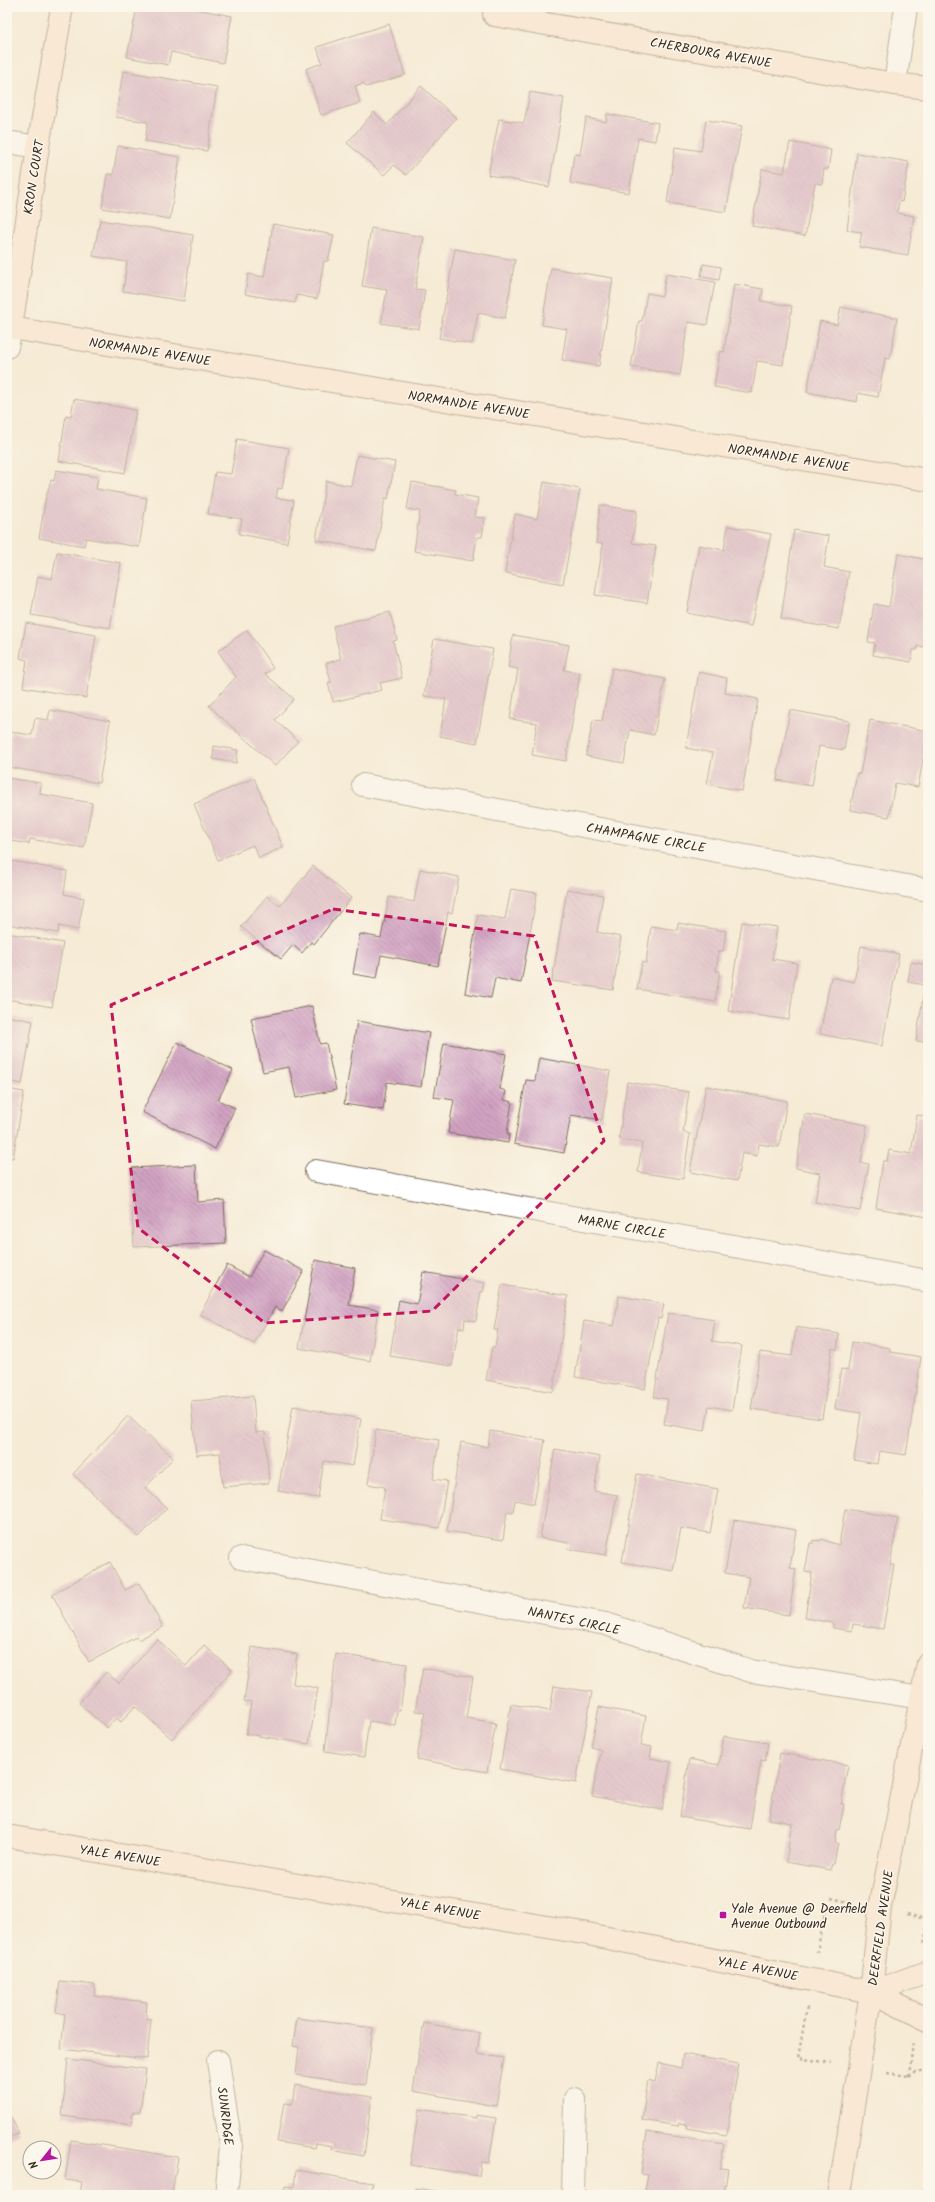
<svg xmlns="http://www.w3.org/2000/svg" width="935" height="2202" viewBox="0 0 935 2202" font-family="Kalam,sans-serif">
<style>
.building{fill:url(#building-back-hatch)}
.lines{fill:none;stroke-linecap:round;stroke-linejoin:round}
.street-casing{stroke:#7c6e5e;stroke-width:24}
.secondary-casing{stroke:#7c6e5e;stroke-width:24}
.path{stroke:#7c6e5e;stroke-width:2.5;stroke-dasharray:3 3;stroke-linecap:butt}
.street{stroke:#fff;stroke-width:22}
.secondary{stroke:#fce5d0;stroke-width:22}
.marked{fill:none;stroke:#c2185b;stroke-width:3;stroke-dasharray:8 5;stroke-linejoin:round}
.poi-dot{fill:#b5179e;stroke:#fbf7ec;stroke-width:1.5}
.labels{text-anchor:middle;stroke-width:3;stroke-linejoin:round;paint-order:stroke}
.street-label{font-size:13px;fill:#3b2a1e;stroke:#fbf7ec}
.poi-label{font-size:13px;fill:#3b2a1e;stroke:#fbf7ec;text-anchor:start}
</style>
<defs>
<pattern id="building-back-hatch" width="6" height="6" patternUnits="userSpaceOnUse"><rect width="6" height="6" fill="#d1a2c2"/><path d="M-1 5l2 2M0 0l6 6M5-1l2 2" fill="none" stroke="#ab849d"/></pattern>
</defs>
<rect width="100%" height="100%" fill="#fbf7ec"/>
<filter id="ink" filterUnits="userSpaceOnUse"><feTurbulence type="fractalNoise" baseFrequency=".025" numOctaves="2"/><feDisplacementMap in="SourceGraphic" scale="8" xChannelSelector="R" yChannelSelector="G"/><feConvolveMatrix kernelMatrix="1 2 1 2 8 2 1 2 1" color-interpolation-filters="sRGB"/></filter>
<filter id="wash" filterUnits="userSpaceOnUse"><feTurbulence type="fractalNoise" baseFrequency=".012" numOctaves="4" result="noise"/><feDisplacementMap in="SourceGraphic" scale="16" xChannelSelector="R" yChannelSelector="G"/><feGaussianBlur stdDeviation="0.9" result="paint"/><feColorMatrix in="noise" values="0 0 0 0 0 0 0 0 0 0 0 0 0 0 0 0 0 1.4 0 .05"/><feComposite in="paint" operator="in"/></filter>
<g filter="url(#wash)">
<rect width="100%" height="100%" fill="#f6ebd6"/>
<g id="blocks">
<path class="building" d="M137,7H185L232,16L223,63L171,52L168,65L127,57Z
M389,24L405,75L366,87L364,83L355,86L360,103L321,115L306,69L322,63L317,47Z
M123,71L217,87L207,151L145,141L148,122L116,117Z
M421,86L456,118L406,175L394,165L384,175L347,143L374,112L387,125Z
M530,92L564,98L549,187L488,175L499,119L524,123Z
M607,114L658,123L655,141L638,138L629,193L570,183L574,154L580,155L586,118L606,122Z
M706,120L742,126L726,212L667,203L675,147L701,151Z
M790,142L831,150L828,169H824L822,184L815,183L805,236L752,226L762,169L784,173Z
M118,146L180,157L170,219L102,208L107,174L113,175Z
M857,153L909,162L902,202L899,201L897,213L914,216L908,255L859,247L862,232L847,230Z
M100,220L193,235L184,301L123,291L127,262L93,256Z
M273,224L334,235L328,261H324L317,299L297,295L295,303L245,294L248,274L264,277Z
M371,228L424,237L415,289L425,290L419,329L381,323L387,290L362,286Z
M455,249L515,260L505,318L478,313L472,344L439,338Z
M703,264L721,267L719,280L701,277Z
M551,268L613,278L599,366L562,360L567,329L542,325Z
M666,274L715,282L707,325L688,322L680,375L631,367L639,321H642L647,293L662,296Z
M734,284L763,289L761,301L792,306L783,365L757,361L752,393L714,387L720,351L724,352Z
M841,307L897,318L890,359L885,358L878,397L858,393L857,402L807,392L820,321L837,325Z
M74,399L136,410L125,473L59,461L66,415L71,416Z
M237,439L289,448L282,489L278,488L276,498L294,500L287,543L239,534L242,519L208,514L215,472L231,474Z
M357,455L395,462L388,499L385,498L376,551L316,540L326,481L351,486Z
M56,470L98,477L96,489L147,498L139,547L86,538L84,546L39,538L46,497L51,480L54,481Z
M412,482L456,490L455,494L478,498L475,517L485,518L482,537H477L473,561L414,551L420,511L407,509Z
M544,482L580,489L563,584L505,573L515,514L537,519Z
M600,505L637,511L632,543L656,546L647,603L595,595L603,544L596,543Z
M728,526L771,534L751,626L687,613L699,545L724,550Z
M794,530L829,536L824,567L849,572L839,629L781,619Z
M57,552L121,563L110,628L31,615L38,576L52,579Z
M898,554L928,560V636L925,647L917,646V650H913L911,662L873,655L875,643L868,642L874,604L889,607Z
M390,612L397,640L393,641L402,678L380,683L382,690L333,702L328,683L331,682L326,663L341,659L333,626Z
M26,623L96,635L86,698L23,687L27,660L20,658Z
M247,630L273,668L265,674L294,699L275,720L298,741L275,766L209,706L236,677L218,651Z
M513,635L569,645L564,670L580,673L566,761L532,755L537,723L510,719L518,669L508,667Z
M434,639L493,649L477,743L440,736L446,699L424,696Z
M612,668L665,679L654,735L630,730L624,763L586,756L593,720L602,721Z
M699,672L727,678L725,693L758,699L742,791L707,784L713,753L686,748Z
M50,710L110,721L99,783L7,767L11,732L32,735L35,718L48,720Z
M790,710L849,721L844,750L819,746L812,786L777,780Z
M870,720L928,731L918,787L895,783L889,817L850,810L857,773L860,774Z
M214,746L238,750L236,763L213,759Z
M7,778L41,783L40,794L92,803L84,848L30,839L29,844L7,840Z
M254,778L283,847L259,858L253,845L218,860L194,804Z
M7,860L67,871L64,894L84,898L78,930L59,926L58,933L7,924Z
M313,866L351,898L314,944L311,942L302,953L293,945L281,959L241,927L267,896L280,906Z
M420,869L459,877L452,913L448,912L438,966L381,955L377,978L353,974L360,934L381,938L389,897L414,902Z
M511,889L537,893L521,983L495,978L491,998L465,993L478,915L505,919Z
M567,889L603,895L597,932L621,937L613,990L552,981Z
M742,922L777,927L772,959L797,963L789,1020L728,1011Z
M678,923L726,931L723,951H719L716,971H720L715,1002L637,989L642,962L646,963L651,926L677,930Z
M7,933L63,943L52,1007L7,999Z
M861,946L899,954L882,1046L820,1034L831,977L854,982Z
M911,962L928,965V1042L916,1041L925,985L908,982Z
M312,1006L320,1044L326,1043L336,1090L296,1098L289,1067L263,1072L251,1018Z
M7,1016L33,1021L22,1084L7,1081Z
M357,1021L429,1033L421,1087L387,1082L383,1110L344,1104Z
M177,1042L233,1070L218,1100L235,1108L215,1149L142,1112Z
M444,1043L506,1054L500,1089L506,1091L504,1100L512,1102L507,1133L509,1134L508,1143L448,1133L454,1100L434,1097Z
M539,1058L610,1071L602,1120L571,1115L564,1153L514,1144L526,1080L535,1081Z
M627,1082L689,1092L683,1132L690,1134L683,1179L638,1172L642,1143L619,1139Z
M706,1086L787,1101L779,1147L759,1144L757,1156L742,1153L737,1181L690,1172Z
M7,1089L24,1092L13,1158L7,1157Z
M805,1114L867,1125L861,1163L869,1164L860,1211L815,1202L820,1173L796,1168Z
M917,1115L928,1117V1217L876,1208L883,1161H887L889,1150L911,1154Z
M196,1165L198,1202L224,1200L226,1243L134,1247L130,1168Z
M264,1250L304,1271L282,1311L275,1307L254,1344L200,1314L227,1265L249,1277Z
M315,1260L355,1268L349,1305L378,1310L370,1361L299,1348Z
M423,1272L485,1283L483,1292L481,1291L476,1321L465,1319L464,1328L459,1327L452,1366L390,1356L399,1300L417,1304Z
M502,1285L568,1296L553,1392L486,1380L492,1347H495L498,1330H494Z
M619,1296L664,1304L661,1319L658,1318L645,1389L575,1377L584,1321L614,1326Z
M668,1313L715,1320L712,1341L742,1346L732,1410L709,1406L705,1431L664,1424L668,1399L654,1397Z
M796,1327L839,1334L837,1350L832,1348L822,1419L751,1409L760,1352L792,1356Z
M852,1342L890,1348V1352L921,1357L906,1455L879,1451L877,1464L854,1460L861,1413L835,1409L841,1369L848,1370Z
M253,1396L256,1433L265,1432L269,1483L223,1487L220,1453L196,1455L191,1401Z
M293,1406L361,1419L353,1466L324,1461L318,1498L278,1491Z
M128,1416L173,1458L145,1488L167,1508L139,1537L73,1474Z
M376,1430L439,1440L433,1479L447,1481L439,1528L380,1519L385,1487L368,1484Z
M490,1431L545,1440L534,1504L515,1500L513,1512L507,1511L503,1540L447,1531L461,1442L488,1447Z
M555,1449L600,1457L594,1491L617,1495L606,1555L568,1549L569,1543L540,1538Z
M637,1474L718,1489L710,1533L681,1528L673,1571L622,1562Z
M845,1509L898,1518L890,1565H894L883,1629L853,1624L852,1631L833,1628V1623L805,1618L812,1573L805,1572L810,1543H813V1540L820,1541L821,1539L839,1545Z
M734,1520L796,1530L790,1568L796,1569L789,1615L744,1608L749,1577L725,1573Z
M110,1562L125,1590L139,1583L163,1627L138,1640L136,1637L89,1662L52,1594Z
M157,1639L186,1666L204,1645L232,1670L172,1739L135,1706L121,1722L116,1718L107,1728L79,1703L106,1672L119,1683Z
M252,1647L297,1654L293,1684L318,1688L309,1744L246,1734L251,1702L244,1701Z
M336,1654L407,1664L400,1711H397L395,1725L369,1721L364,1757L325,1751Z
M423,1668L473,1677L466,1718L496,1723L487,1772L417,1759L425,1712L415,1711Z
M554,1686L592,1692L576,1783L500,1769L511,1704L550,1711Z
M599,1707L646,1716L641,1745L652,1747L650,1758L671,1762L662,1810L592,1796L601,1750L591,1747Z
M724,1736L768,1743L765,1761L761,1760L750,1829L680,1817L689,1759L719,1765Z
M780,1753L848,1765L841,1804H844L839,1830H837L835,1843H838L834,1864H832L830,1870L786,1862L792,1823L769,1819Z
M60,1981L95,1985L94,1996L147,2002L146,2018L151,2019L147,2059L61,2049L65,2014L56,2012Z
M297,2018L373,2028L366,2085L296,2075L299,2047L293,2046Z
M424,2023L480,2033L477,2054L504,2058L496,2106L413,2091Z
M683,2054L739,2064L726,2135L686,2128L687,2124L679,2123L678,2126L642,2120L648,2080L655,2082L659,2063L681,2068Z
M68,2059L146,2069L140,2112H133L131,2125L62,2116Z
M295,2085L372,2097L364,2156L331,2150L332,2146L315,2143L314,2148L277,2142L284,2103L292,2104Z
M419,2109L476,2118V2115L496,2118L489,2163L481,2162L479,2176L410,2165Z
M7,2110L19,2133L7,2139Z
M647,2132L724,2144L720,2168L728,2169L724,2195H674L645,2190L648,2175L641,2174Z
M71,2140L178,2157L172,2194L159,2192L158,2195H80L82,2182L65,2180Z
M296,2170L373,2183L371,2195H284L285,2186L294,2187Z
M416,2188L454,2194V2195H415Z"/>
</g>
</g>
<g filter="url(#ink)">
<use href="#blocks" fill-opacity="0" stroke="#7c6e5e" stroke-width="1"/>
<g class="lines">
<defs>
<path id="street" d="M895,84L906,7
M7,142L38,147
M7,347L11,328
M363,785L928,890
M316,1171L928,1281
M241,1558L606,1624L751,1671L921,1698
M218,2061L231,2146L226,2195
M573,2195L575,2099"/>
<path id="secondary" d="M62,7L38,147L11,328L928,480
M495,7L494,15L895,84L928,88
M7,1836L583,1933L871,1992L928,2020
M871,1992L928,1972
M839,2195L871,1992L880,1908L928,1663"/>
</defs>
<use href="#street" class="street-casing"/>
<use href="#secondary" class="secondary-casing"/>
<path class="path" d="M831,1898L853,1903
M907,1914L928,1920L924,1945
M817,1953L827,1901
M807,2007L798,2058L831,2063
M887,2073L909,2076
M909,2076L913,2043
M909,2076L915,2072L928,2070"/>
<use href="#street" class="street"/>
<use href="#secondary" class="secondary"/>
</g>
</g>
<path d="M0 0H935V2202H0ZM333,909L534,936L604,1141L432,1311L265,1323L138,1228L111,1005Z" fill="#f6ebd6" fill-opacity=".55" fill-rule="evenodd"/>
<path class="marked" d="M333,909L534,936L604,1141L432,1311L265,1323L138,1228L111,1005Z"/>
<rect class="poi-dot" x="719" y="1911" width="8" height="8" rx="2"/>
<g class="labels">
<g class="street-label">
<text transform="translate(711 52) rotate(10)" y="5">CHERBOURG AVENUE</text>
<text transform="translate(33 177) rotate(-81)" y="5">KRON COURT</text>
<text transform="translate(150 351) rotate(9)" y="5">NORMANDIE AVENUE</text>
<text transform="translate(469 404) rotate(9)" y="5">NORMANDIE AVENUE</text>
<text transform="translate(789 457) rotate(9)" y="5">NORMANDIE AVENUE</text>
<text transform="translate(646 837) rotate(10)" y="5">CHAMPAGNE CIRCLE</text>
<text transform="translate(622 1226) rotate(10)" y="5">MARNE CIRCLE</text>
<text transform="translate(574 1620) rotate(12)" y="5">NANTES CIRCLE</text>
<text transform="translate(120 1855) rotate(9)" y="5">YALE AVENUE</text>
<text transform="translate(440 1908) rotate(10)" y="5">YALE AVENUE</text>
<text transform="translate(880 1928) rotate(-82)" y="5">DEERFIELD AVENUE</text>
<text transform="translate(758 1968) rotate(11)" y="5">YALE AVENUE</text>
<text transform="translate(226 2116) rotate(83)" y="5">SUNRIDGE</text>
</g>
<g class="poi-label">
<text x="731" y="1913">Yale Avenue @ Deerfield<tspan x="731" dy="15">Avenue Outbound</tspan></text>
</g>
</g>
<rect width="935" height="2202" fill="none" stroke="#fbf7ec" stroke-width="24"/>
<g transform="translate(42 2160) rotate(240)"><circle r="19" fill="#fbf7ec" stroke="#aea59a"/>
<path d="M0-3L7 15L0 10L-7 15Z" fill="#b5179e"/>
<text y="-6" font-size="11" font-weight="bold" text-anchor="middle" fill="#3b2a1e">N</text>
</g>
</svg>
